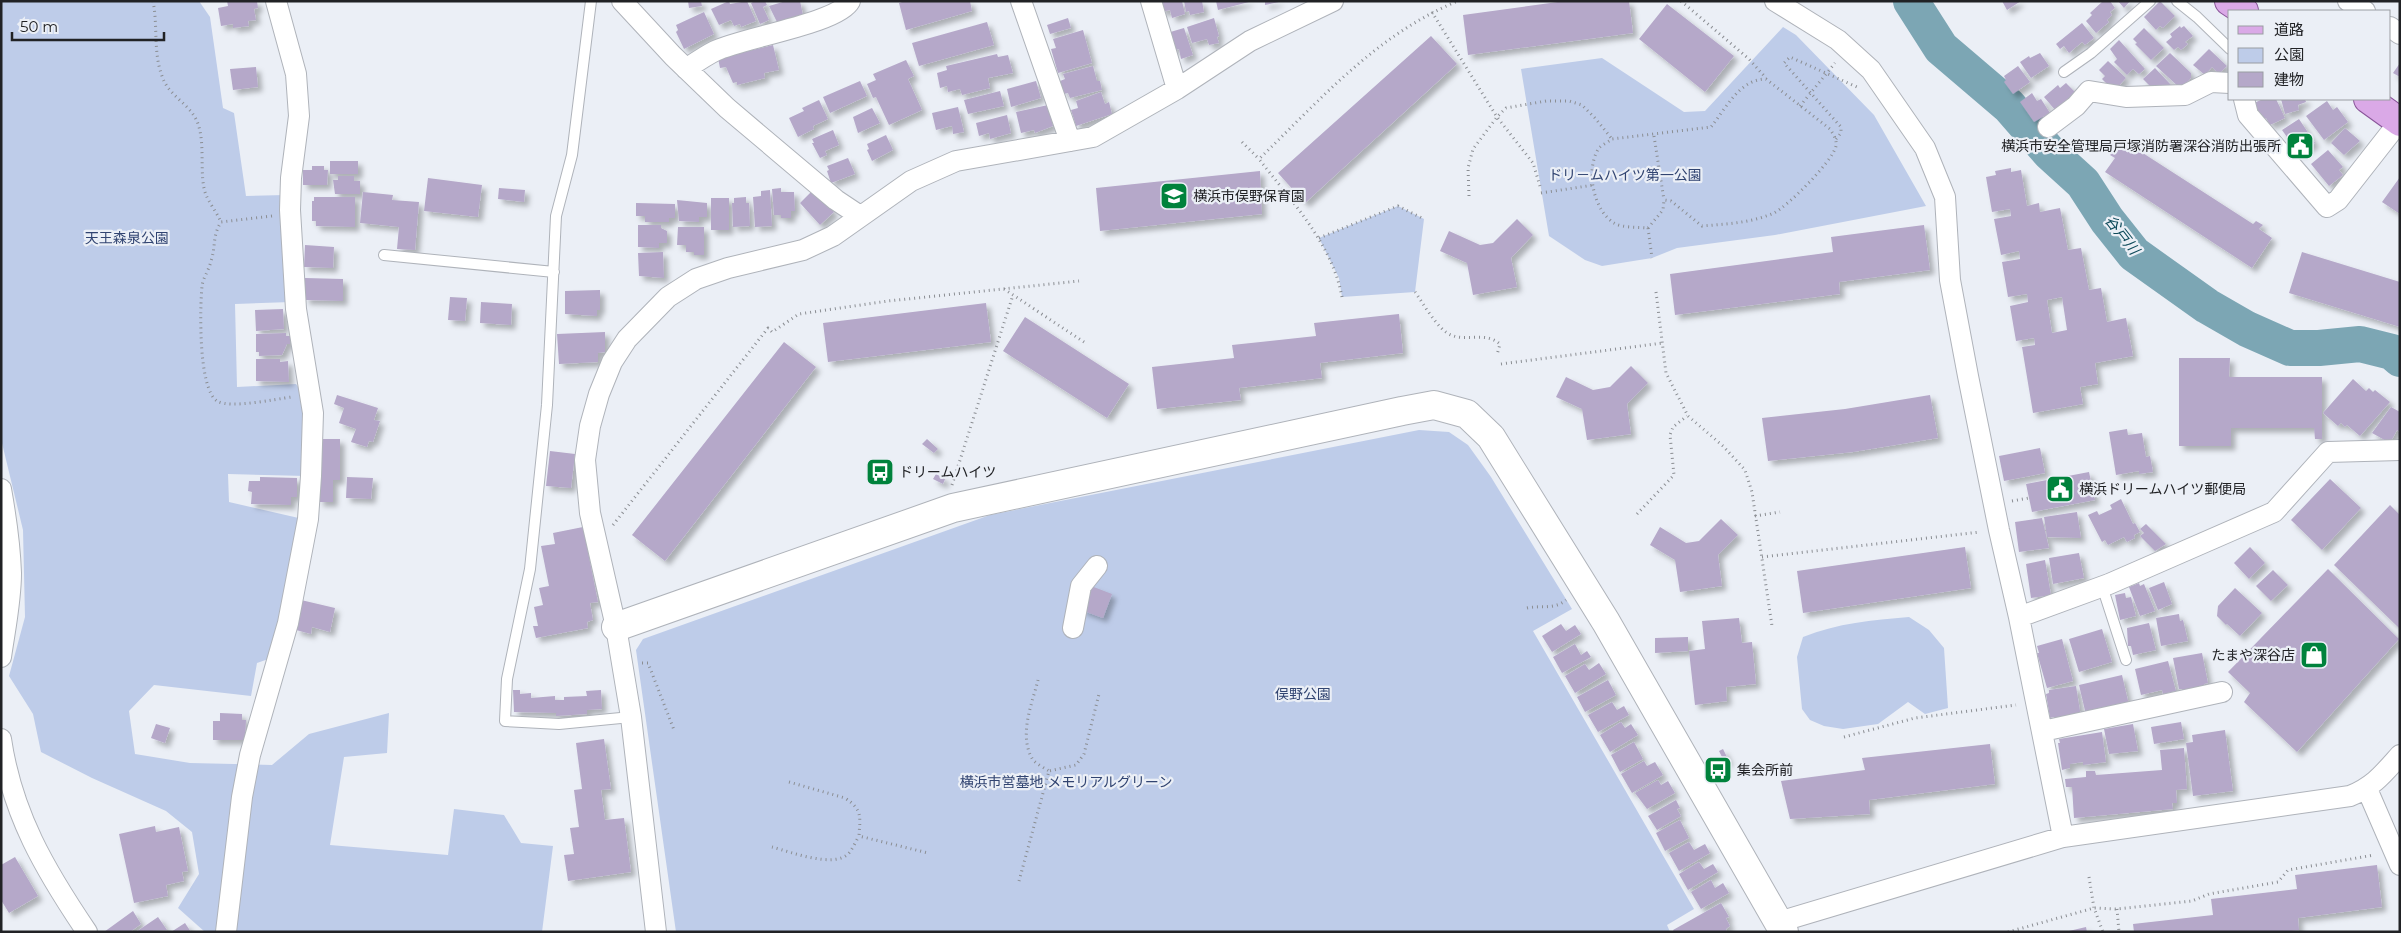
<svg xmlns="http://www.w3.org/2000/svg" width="2401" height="933" viewBox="0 0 2401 933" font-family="Montserrat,'Noto Sans JP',sans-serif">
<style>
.green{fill:#becce9}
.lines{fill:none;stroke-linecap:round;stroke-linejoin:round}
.river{stroke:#7ca6b4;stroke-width:36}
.building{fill:#b5a8c9;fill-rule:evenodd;filter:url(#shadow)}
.lane-casing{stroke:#afb3ba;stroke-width:12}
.street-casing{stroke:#afb3ba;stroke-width:22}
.secondary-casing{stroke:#afb3ba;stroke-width:30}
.primary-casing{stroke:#895599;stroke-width:30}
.path{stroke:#8b8e93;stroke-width:3;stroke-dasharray:1 4;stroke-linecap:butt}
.lane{stroke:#fff;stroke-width:10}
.street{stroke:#fff;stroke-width:20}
.secondary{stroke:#fff;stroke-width:28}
.primary{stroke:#daa9e7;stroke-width:28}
.labels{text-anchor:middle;stroke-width:4.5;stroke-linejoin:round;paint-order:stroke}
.poi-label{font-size:14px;fill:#212225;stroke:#ebeff6;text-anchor:start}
.park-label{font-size:14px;fill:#314471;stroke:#ebeff6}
.water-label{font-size:15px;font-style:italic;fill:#0e4a5a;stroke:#ebeff6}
</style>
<defs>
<filter id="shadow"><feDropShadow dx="4.5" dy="4.5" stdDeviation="2.5" flood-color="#0004"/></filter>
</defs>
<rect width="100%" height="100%" fill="#ebeff6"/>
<path class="green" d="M1,1H199L210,17L223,108L234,113L246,196L285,195L291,302L235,304L237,387L296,384L304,395L306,476L228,474L229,502L303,519L274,657L257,663L251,696L154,685L129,711L135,754L190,763L272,765L309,734L389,713L387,753L344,757L330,845L448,855L454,809L504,815L521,843L553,846L542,932H205L178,908L199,874L192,832L166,811L92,778L41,752L33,714L9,676L25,617L23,530L1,439Z
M1783,27L1796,35L1874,115L1926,206L1775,235L1677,248L1652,258L1602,266L1585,260L1549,236L1521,69L1602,58L1684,112L1705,111Z
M1398,206L1424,219L1415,292L1342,297L1339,278L1319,238Z
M1419,430L1449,432L1468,445L1491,477L1572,609L1533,631L1694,909L1667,925L1670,932H676L636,650L643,639L990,515Z
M1909,617L1929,630L1944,648L1948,708L1925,714L1908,702L1878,724L1843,729L1824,726L1810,720L1802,709L1797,657L1803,637C1838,623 1872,620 1909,617Z"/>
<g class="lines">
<path class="river" d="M1911,1L1941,48L2009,106L2050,153L2083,183L2107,220L2134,254L2207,306L2247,329L2290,348H2319L2360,344L2392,352L2400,359"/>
</g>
<path class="building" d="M227,1H257L258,8L254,9L256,20L248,21L249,26L233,28V24L221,26L218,8L228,6Z
M688,1H701L702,6L689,8Z
M729,1L730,4L747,1L756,21L741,27L740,24L734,26L731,20L719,25L711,9Z
M755,1H765L767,5L763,7L769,20L760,24L751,3Z
M786,1H800L803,15L777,22L769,6Z
M905,1H970L972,11L906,30L899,3Z
M1158,1H1182L1185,14L1172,18L1170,10L1161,12Z
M1184,1H1202L1204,12L1190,15L1189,11L1186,12Z
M1216,1H1249V2L1218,10Z
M1265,1H1279V2L1265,5Z
M1565,1H1629L1633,33L1468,55L1463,15Z
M2002,1H2021L2007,10Z
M2103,1H2110L2115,8L2110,12L2112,15L2107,20L2109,22L2096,33L2086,21L2092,15L2090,13Z
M2118,1H2130L2124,8Z
M2160,1L2175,16L2163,28L2160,26L2156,30L2144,17Z
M1667,4L1734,56L1705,92L1639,39Z
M704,12L714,34L684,49L676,32L678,30L676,25Z
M1068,18L1071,28L1050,34L1047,25Z
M1214,18L1219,36L1217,37L1219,43L1209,45L1207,39L1192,43L1187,27Z
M987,22L994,45L919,66L912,43Z
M2082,23L2094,38L2085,45L2082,42L2069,53L2064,46L2060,49L2056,44Z
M2180,26L2181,28L2184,26L2193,36L2185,42L2188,44L2181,50L2178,47L2174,50L2166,42L2172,37L2170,34Z
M1184,28L1193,55L1181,59L1179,49L1173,51L1167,33Z
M2144,28L2164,48L2151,60L2135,44L2137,43L2133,39Z
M1083,30L1092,63L1058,73L1051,49L1056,48L1053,39Z
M1431,36L1457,64L1305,203L1278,173Z
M2119,40L2145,69L2139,74L2133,69L2127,75L2114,62L2117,59L2110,49Z
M773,45L779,70L764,73L765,78L737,85V82L733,83L726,67L720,68L718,58Z
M2209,49L2227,66L2219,74L2212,67L2205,75L2193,65Z
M2040,53L2049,66L2031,78L2020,62L2029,56L2030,58Z
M2170,53L2191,73V78L2181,89L2156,66Z
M997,54L998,57L1008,55L1013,73L988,78L990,88L962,95L960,89L948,92L947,86L940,88L937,73L947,70L946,66Z
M906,60L914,76L908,79L922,110L889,125L876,97L873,98L867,84L876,80L873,74Z
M2108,61L2126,78L2114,91L2102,79L2105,76L2099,70Z
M2400,63V77L2393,73Z
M1093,66L1097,81H1100L1102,90L1070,98L1068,93L1064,94L1060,81L1065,79L1063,74Z
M2018,66L2030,82L2013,94L2004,82L2006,80L2004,76Z
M256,67L258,87L233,90L230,69Z
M2155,68L2171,85L2165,91H2155L2143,79Z
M860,81L867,96L830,113L823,97Z
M1036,81L1041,98L1011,107L1007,89Z
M2066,83L2077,94L2056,111L2044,97L2058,85L2060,88Z
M1000,91L1004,106L968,114L964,100Z
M1101,92L1105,104L1109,102L1112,114L1076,126L1071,110L1078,108L1076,101Z
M2032,93L2037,101L2041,99L2050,113L2034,122L2020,102Z
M2263,99H2276L2285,118L2270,125L2266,118L2263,120L2254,103Z
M2281,99H2305L2306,102L2298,105L2299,110L2285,114Z
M819,100L828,119L813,126L814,129L798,137L789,118L804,111L802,108Z
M2327,101L2333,110L2337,107L2348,122L2324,140L2306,116Z
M1048,105L1053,126L1035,133L1034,130L1021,133L1016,112Z
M958,107L964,132L953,134L952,126L936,130L932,113Z
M872,108L880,123L858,133L853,117Z
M1007,115L1011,133L990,139L989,133L979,136L976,123Z
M2299,119L2315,143L2299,154L2282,130Z
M2345,128L2360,141L2344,155L2331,143Z
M833,130L839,145L825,151L827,155L820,158L812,143H814L812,139Z
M886,135L893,150L872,161L867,150L869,149L867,144Z
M2121,139L2253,224L2256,221L2263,225L2259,229L2272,238L2252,268L2105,172L2115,158L2110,155Z
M2328,150L2343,167L2339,170L2343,175L2329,186L2311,164Z
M848,158L855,174L831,183L827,171L829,170L827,166Z
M330,161H358V174H330Z
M312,166H324V170H328L327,185H303V170H312Z
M2011,168V172L2021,170L2027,206L2039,203L2040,212L2060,208L2068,250L2081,248L2089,290L2101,288L2107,322L2126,318L2133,356L2095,363L2098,384L2080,387L2083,404L2033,413L2022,347L2035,345L2034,338L2016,341L2010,306L2028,302L2027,294L2008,297L2002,262L2020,259L2019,251L2001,255L1994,219L2011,216L2010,209L1992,212L1986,177L1996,175L1995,171ZM2062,297L2067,330L2052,333L2047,300Z
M1260,171L1262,214L1100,231L1096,188Z
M338,176H354V181H360V194H335L333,180H338Z
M2400,177V214L2382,202Z
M428,178L482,185L478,217L424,211Z
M499,188L525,190L524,202L498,199Z
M781,188V192H794L795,211H791V218H781V215H774L772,189Z
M770,190L772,226L755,227L753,197L761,196V191Z
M813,190L834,212L820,225L800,203Z
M363,192L393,195L392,200L419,202L415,250L397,249L399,227L360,223Z
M314,197H355V227L316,226V221H312V201H314Z
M746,197V203H749L750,226L733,227L732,203H734V198Z
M711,198H729V230H711Z
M677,200L707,203V217H699V222L679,221Z
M636,203L675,204V218H669V222H645V216H636Z
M1517,219L1533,235L1511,258L1517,287L1473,295L1467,263L1440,251L1449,231L1480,245L1493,243Z
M638,225H661V228L667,231V243H659V248L638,247Z
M1924,225L1930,270L1839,282L1840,294L1675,315L1670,274L1833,252L1831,237Z
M678,227H704V255H694V252H686V245H677Z
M305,245L334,247L333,268L304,267Z
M663,252L664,278L639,276L638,253Z
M2302,252L2400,282V327L2289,293Z
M305,278L343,279V301L305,300Z
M600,290V310H597V316L565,314V291Z
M450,297L467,298L465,321L448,320Z
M481,302L512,304L511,325L480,323Z
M986,303L991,342L828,362L823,323Z
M283,309L284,329L256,331L255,310Z
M1399,314L1403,353L1320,363L1322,378L1239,388L1241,400L1157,409L1152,367L1234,358L1232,345L1316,336L1314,323Z
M1025,317L1129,384L1107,418L1003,351Z
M605,332V352L598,353V362L559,364L557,334Z
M286,333V336H290V344H287L282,355L259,356V352H256V334Z
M784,342L816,367L665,561L632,535Z
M2179,358H2230L2229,377H2322V439H2315L2314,428H2231V446H2179Z
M256,359H280V362L288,361L289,382L256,381Z
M1631,366L1648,383L1627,404L1631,434L1587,440L1582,409L1556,397L1566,377L1593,390L1610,387Z
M2353,379L2366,391L2369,388L2373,392L2375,390L2390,402L2360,436L2347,425L2345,427L2341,423L2338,426L2323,413Z
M337,395L378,408L374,420L380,421L373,442L369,441L367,447L351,442L356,429L339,423L344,408L334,404Z
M1930,395L1938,438L1853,452L1768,461L1762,418L1845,409Z
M2391,407L2400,412V432L2397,430L2390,443L2372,433Z
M2127,429L2128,435L2142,433L2146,457L2150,456L2153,472L2139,474V471L2116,475L2109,432Z
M319,439H340V480H333V502H319Z
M927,439L938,449L934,453L922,444Z
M2040,448L2045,473L2004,481L1999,456Z
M550,451L575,454L571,488L546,486Z
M2089,472L2095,500L2032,512L2026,484Z
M936,474L945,479L943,484L933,479Z
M260,477L297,478V497H291V505L251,504L252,492L248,491L249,481H260Z
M347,477L373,478L371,499L346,498Z
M2330,479L2361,508L2322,550L2291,520Z
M2121,499L2133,524L2135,523L2140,532L2134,535L2135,538L2127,542L2124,537L2108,545L2105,540L2102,542L2088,515L2097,511L2099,515L2112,509L2110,505Z
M2390,505L2400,515V629L2334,565Z
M2077,512L2081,538L2047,537L2044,517Z
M2042,518L2049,548L2019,552L2015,522Z
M1721,519L1738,535L1718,555L1722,586L1680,592L1675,560L1650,545L1660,527L1686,543L1699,541Z
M2146,524L2166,544L2155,551L2140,536L2144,533L2140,529Z
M583,527L598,602L590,603L593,620L587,622L588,628L536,638L533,626H538L534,607L543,605L539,588L549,586L541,546L555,544L553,533Z
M1965,547L1971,588L1803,613L1797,571Z
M2250,547L2265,563L2249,579L2234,563Z
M2079,553L2084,578L2053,584L2049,558Z
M2045,560L2051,595L2031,598L2026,564Z
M2328,569L2399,639L2297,752L2244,702L2250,693L2228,672Z
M2273,570L2288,585L2271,601L2256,586Z
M2164,582L2172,604L2158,610L2149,588Z
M2139,583L2140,586L2144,584L2155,611L2140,616L2129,587Z
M1091,586L1112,594L1103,618L1081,610Z
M2235,588L2262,613L2240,636L2227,624L2226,625L2217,616L2218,606Z
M2125,593L2126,598L2131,597L2136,616L2120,620L2115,595Z
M301,600L335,608L330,632L312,627L311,634L296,630Z
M2179,614L2180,621L2183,620L2188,641L2161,646L2156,618Z
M1739,618L1742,643L1752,642L1756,684L1726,687L1727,701L1695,705L1689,651L1705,649L1702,621Z
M2149,623L2156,650L2133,655L2131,646H2128L2127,628Z
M1561,624L1566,631L1575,625L1581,634L1552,652L1542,636Z
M2102,629L2112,662L2079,672L2069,639Z
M1688,637V651L1655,653V638Z
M2062,639L2073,681L2047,688L2037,653H2039L2037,646Z
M1575,644L1581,655L1587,651L1591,657L1562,673L1553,657Z
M2202,653L2208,683L2204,684L2205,688L2183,692L2182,689H2179L2173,658Z
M2168,661L2176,691L2163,694L2162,690L2141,695L2135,669Z
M1599,663L1606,674L1575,693L1565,676L1585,664L1589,670Z
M2122,675L2129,705L2086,715L2079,685Z
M1608,680L1616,695L1585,712L1577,697Z
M2076,686L2081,717L2055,721L2054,717L2050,718L2046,694L2049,693V690Z
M513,690H520V694L531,693V698L555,696V700H564V697L587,696L586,691L601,690L602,709L587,710V714L556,716V713L514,712Z
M1612,702L1617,710L1624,706L1629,715L1598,732L1588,715Z
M220,713L242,714V720H246L245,740H213V721H220Z
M1621,722L1625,728L1631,724L1638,735L1610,752L1600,735Z
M2181,722L2184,739L2154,744L2151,727Z
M156,724L170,728L165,743L151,738Z
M2133,724L2138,751L2109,754L2104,729Z
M2225,730L2233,791L2193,796L2186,743L2193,742L2192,735Z
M2102,732L2106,762L2083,765V762L2070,764V768L2062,770L2058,743H2060L2059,739Z
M604,739L611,789L601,790L605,820L624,818L631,872L568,881L564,855L574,854L570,828L579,827L574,790L582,789L576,743Z
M1634,742L1643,759L1620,772L1611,755Z
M1990,744L1995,784L1869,800L1870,814L1790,819L1781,781L1865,770L1862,758Z
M2184,748L2187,789L2176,790L2177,803H2172L2173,809L2074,818L2072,787H2066L2065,779L2086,777V771H2095L2096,775L2162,770L2160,750Z
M1723,749L1729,761L1725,763L1719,751Z
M1644,761L1647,766L1655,762L1663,775L1632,793L1621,774Z
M1658,780L1661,785L1668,781L1675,793L1647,809L1635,793Z
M1676,800L1680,808L1677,809L1681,816L1657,830L1648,816Z
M1680,820L1689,838L1665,851L1656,833Z
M155,826L156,832L179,827L188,871L182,872L184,881L166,885L168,896L134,903L119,834Z
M1689,842L1694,850L1705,844L1710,853L1679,871L1669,853Z
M15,857L38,896L9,913L1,900V865Z
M1699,862L1704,869L1713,864L1718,872L1688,890L1679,874Z
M2377,865L2382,907L2298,918L2299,930L2283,932H2134L2133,924L2213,915L2211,899L2297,889L2295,875Z
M1711,880L1715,888L1723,883L1729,893L1701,909L1691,892Z
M1721,903L1729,917L1726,918L1730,926L1726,929L1727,932H1674L1673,930Z
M133,911L141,924L130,932H104Z
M158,917L167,930L136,932Z
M185,923L191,932H171Z
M2086,927L2087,932H2069V931Z"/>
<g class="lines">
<defs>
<path id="lane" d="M591,1L572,155L556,216L547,405L530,569L507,679L505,721L559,724L631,717
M2177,1L2197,17L2230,49
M2064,72L2091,53L2150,1
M384,255L554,272
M2102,586L2126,660"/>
<path id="street" d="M622,1L673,56L727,108L836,200L860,216
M1021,1L1070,141
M1151,1L1177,89
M1775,1L1838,40L1871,70L1925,148L1945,197L1950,280L1968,376L1999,530L2019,617L2063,837
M2348,1L2365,11
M2390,27L2400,34
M686,69C695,63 705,56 715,51C741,38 839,23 850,1
M2244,99L2248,115L2327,207L2338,200L2399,122
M2048,127L2076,106L2089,91L2126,97L2185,95L2211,82L2230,83
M1,489C6,517 10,544 11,573C11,601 5,629 1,657
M2019,617L2109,584L2274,512L2328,452L2400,450
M1073,628L1081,586L1097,566
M2043,731L2222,692
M1,739C12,814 45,870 87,932
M2367,789L2400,865
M1779,922L2063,837L2350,796C2374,786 2383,774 2400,755
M226,932L242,797L250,755L288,623L308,519L311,476L313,413L296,309L290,210L291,178L299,116L296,74L276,1
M656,932L631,717L616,627L590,513L585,460L590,426L599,394L612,362L627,339L668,297L696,279L728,268L803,250L833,236L911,181L956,161L1093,137L1177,89L1250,41L1333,1"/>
<path id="secondary" d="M616,627L953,508L1402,411L1434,405L1467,414L1491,437L1606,622L1784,932"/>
<path id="primary" d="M2229,1L2244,11
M2368,99L2400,122"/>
</defs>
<use href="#lane" class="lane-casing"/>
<use href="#street" class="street-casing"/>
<use href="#secondary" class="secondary-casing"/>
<use href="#primary" class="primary-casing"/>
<path class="path" d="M153,1C158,26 153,52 162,76C169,98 193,104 199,127C205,148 199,177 206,195C210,204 217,213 221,222
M1681,1L1749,59L1766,78
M1432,12L1497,117L1533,163L1540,186
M1800,106L1835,63
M1654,136L1664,200
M1836,139L1841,133V127L1784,63L1790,57L1857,87
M1242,142L1259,159
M1541,193L1594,185
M1469,196L1468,168L1473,149L1497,117L1506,108L1546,101H1569L1582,105L1595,118L1612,139
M272,216L221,222C212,237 216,246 211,261C209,270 203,278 202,286C200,308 198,388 217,401C230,409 275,399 292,397
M1648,228L1663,210L1664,200L1671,201L1702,226C1726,224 1751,223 1774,213C1788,206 1833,161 1836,146C1837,139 1833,134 1830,129L1766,79C1740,79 1726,108 1711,127L1612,139C1608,142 1602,145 1599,148C1585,169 1593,210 1614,223C1622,228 1638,227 1648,228L1652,258
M1319,238L1398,206L1424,219
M1004,289L1087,344
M1415,292C1423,303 1438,330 1451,335C1467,342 1485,331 1500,344L1497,355
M1656,292L1666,373L1688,416L1723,446L1745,470L1752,492L1772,626
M1342,297C1332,243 1291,201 1259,159C1320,100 1377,34 1458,1
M1501,364L1663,343
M952,485L1013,295
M2012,501L2029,498
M1637,514L1674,475L1670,435L1673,427L1687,416
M1755,516L1780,512
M613,525L768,328L772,332L799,314L888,301L1079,281
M1762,557L1980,532
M1527,608C1541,605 1554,610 1566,600
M642,663H648L674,730
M1038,680C1032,704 1018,736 1033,760C1037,764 1044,768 1049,771
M1844,737L1915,718L2016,705
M789,782L845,798C863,810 860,817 859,836L928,853
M772,847C791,852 835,869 849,853C853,848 856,841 859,836
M2089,877L2094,908L2103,932
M1019,881L1049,771L1076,765L1084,754L1099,694
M2117,909L2119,932
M2008,932L2094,908L2117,909L2192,901L2209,894L2278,882L2288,870L2374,855"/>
<use href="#lane" class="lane"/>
<use href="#street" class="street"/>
<use href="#secondary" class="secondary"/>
<use href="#primary" class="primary"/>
</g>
<defs>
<symbol id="civic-square" viewBox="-11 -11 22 22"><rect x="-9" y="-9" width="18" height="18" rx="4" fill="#00823c" stroke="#ebeff6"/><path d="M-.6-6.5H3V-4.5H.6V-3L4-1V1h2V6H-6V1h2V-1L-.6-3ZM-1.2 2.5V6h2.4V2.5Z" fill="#fff"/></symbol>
<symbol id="school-square" viewBox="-11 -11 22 22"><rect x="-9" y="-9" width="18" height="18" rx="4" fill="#00823c" stroke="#ebeff6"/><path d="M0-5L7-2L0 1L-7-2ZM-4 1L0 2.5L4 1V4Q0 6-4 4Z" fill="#fff"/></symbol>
<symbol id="bus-square" viewBox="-11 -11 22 22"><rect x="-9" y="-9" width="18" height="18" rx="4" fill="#00823c" stroke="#ebeff6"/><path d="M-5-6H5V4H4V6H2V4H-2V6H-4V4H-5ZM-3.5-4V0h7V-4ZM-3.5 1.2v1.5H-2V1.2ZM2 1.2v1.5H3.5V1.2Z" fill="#fff"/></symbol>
<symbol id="shop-square" viewBox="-11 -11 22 22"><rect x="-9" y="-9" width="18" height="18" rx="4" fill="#00823c" stroke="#ebeff6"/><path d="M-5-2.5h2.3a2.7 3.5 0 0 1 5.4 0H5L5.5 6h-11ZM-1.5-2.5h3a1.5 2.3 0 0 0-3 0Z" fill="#fff"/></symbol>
</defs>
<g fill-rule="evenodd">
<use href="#civic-square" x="2284" y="130" width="32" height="32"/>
<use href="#school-square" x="1158" y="180" width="32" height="32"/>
<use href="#bus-square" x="864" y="456" width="32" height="32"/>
<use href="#civic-square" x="2044" y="473" width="32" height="32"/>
<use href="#shop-square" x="2298" y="639" width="32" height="32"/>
<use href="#bus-square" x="1702" y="754" width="32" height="32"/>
</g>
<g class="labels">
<g class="poi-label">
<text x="2281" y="151" text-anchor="end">横浜市安全管理局戸塚消防署深谷消防出張所</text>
<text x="1193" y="201">横浜市俣野保育園</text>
<text x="899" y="477">ドリームハイツ</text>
<text x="2079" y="494">横浜ドリームハイツ郵便局</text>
<text x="2295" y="660" text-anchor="end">たまや深谷店</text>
<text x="1737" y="775">集会所前</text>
</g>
<g class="park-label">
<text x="1625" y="180">ドリ－ムハイツ第一公園</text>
<text x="127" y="243">天王森泉公園</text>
<text x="1303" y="699">俣野公園</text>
<text x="1066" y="787">横浜市営墓地 メモリアルグリーン</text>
</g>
<g class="water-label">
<text transform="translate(2122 235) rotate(52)" y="5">谷戸川</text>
</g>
</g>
<rect width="2401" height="933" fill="none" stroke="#212225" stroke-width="5"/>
<rect x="2228" y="10" width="162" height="90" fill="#ebeff6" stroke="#9a9da2"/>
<rect x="2238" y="26" width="25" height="8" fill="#daa9e7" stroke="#9a9da2"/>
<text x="2274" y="35" font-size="15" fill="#212225">道路</text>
<rect x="2238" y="48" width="25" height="15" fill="#becce9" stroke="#9a9da2"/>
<text x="2274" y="60" font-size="15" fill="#212225">公園</text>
<rect x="2238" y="72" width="25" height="15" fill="#b5a8c9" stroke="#9a9da2"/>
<text x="2274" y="85" font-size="15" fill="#212225">建物</text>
<path d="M12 32v8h152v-8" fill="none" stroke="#212225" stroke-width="2.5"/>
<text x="20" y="32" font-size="15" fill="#212225" stroke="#ebeff6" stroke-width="4" paint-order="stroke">50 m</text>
</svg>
